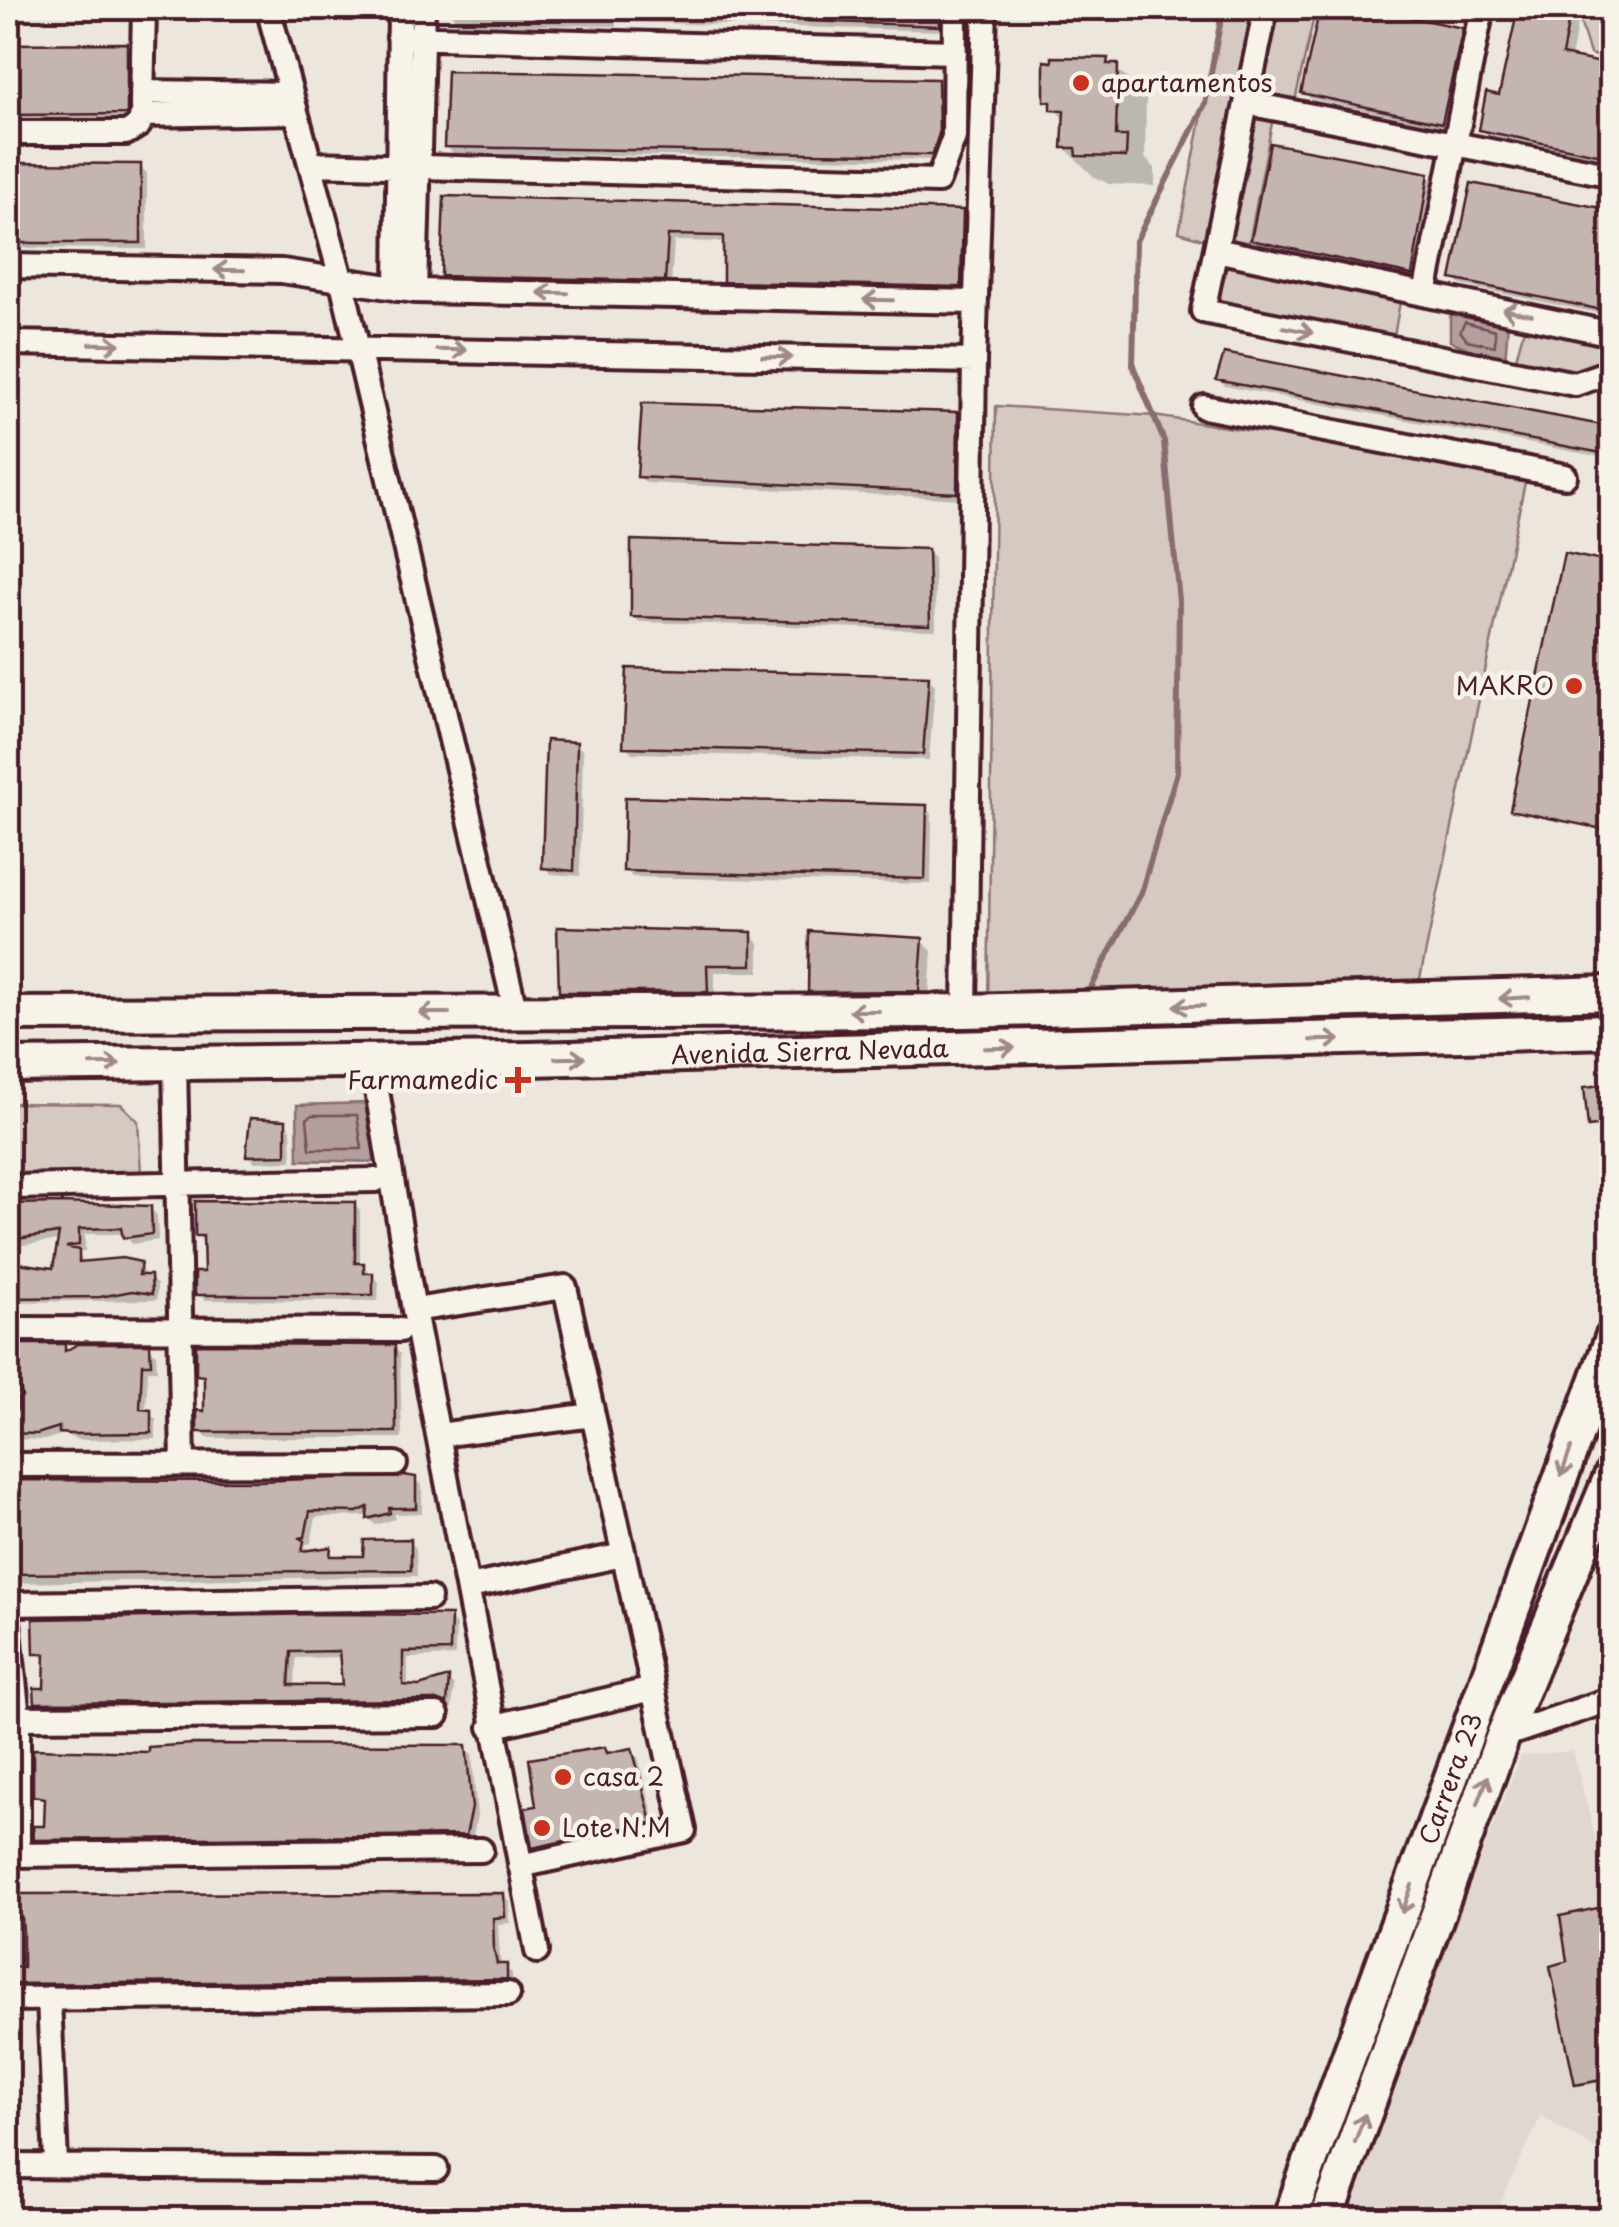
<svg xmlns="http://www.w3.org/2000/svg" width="1619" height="2227" viewBox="0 0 1619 2227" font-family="'Playpen Sans',sans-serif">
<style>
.built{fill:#e0d7d0}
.green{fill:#d5c9c2;stroke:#907476;stroke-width:2.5}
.water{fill:#b39f9d;stroke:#896c6f;stroke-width:2.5}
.shadow{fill:#0003;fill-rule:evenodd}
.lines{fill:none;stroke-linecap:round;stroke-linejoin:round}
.shore{stroke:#745259;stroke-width:2.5}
.stream{stroke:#896c6f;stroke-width:6}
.building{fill:#c4b5b0;stroke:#4a1f2b;stroke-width:2.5;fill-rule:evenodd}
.minor-casing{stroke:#4a1f2b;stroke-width:30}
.secondary-casing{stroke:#4a1f2b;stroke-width:40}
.minor{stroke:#f7f3e8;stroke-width:22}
.secondary{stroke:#f7f3e8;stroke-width:32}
.oneway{stroke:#a0898a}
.poi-dot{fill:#c8321e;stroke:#f7f3e8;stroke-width:4}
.labels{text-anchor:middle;stroke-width:9;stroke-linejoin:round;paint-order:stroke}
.poi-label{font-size:25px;fill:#4a1f2b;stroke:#f7f3e8;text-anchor:start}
.street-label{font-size:25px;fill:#4a1f2b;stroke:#f7f3e8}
</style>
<rect width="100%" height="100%" fill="#ece6dd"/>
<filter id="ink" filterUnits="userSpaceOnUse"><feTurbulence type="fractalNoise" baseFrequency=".01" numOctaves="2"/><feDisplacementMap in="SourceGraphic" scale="20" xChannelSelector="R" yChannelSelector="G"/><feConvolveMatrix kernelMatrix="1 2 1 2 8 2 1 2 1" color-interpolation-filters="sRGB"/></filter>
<g filter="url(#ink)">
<path class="built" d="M1573,1751L1611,1901V2158L1541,2116L1493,2219L1337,2220L1521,1756Z"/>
<path class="green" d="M1223,8H1316L1294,105L1276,102L1247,253L1179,232Z
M1576,8H1608L1611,12V60L1590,54Z
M1220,258L1401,296L1393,342L1209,308Z
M1526,321L1611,341L1612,364L1575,384L1514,366Z
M996,406L1154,416L1527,473L1415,1002L988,1010Z
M8,1103L121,1104L138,1121L141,1173L8,1174Z"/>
<path class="water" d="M1457,310L1508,322L1505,363L1450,341V317Z
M367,1103L375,1162L298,1160L297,1105Z"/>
<path class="shadow" d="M450,8H946V31L616,22V26L457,24Z
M1322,8H1351L1462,30L1468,37L1449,128L1311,99L1304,92Z
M1520,8L1580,9L1571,59L1612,67V163L1490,137L1482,129L1501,98Z
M126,45L133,52L132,120H8V46Z
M1107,60L1146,96L1145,158L1155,168V186L1109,184L1094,177L1065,148L1066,122L1047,100Z
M937,82L944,88L945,142L938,160L453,153L446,146Z
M8,166L140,167L147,173V249L8,248Z
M1428,175L1434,182L1418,280L1260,246L1254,239Z
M446,199L962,212L968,219L967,292L732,288L726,281L725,242L674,241L671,286L450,282L443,276Z
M1612,214V316L1461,285L1454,278Z
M1219,380L1612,429V459L1225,386Z
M957,415L963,421V499L646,483L639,476Z
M927,552L934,558L936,630L640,622L633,616Z
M928,678L935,685L929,760L632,753L626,746Z
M576,744L583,751L580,876L551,874L545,867Z
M926,808L932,814L931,884L632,877L626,870Z
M751,935L759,943V972H715V999H570L561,991Z
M922,941L932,951L929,1001H821L810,990Z
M284,1122L291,1129L292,1161L255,1162L248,1155Z
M354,1204L360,1211V1265L379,1282L378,1301L205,1300L198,1293L206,1275L204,1242L197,1235Z
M8,1206L150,1209L157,1215L158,1240L132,1244L125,1234H85V1251L78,1252L85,1264H140L145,1277L157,1284V1300L8,1302V1264L55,1270L60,1240L8,1247Z
M8,1346L64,1347L69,1352L149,1347L156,1354L157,1370H148L146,1412L156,1419V1439L78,1440L63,1434L45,1440L8,1439Z
M394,1347L400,1354L402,1438H207L200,1431L206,1414L207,1382L199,1374Z
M415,1480L422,1486V1513L395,1514V1519L375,1525L367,1516L316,1517L311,1543L304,1545L309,1550H330L336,1559L365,1558L410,1542L416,1548L417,1576L8,1583V1485Z
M450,1618L456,1625L455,1656L408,1658V1688L448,1680L454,1686L452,1708H44L37,1702L47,1690V1659L36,1653ZM342,1657L344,1687H295L296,1658Z
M194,1747L465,1748L472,1754L477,1816L472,1841L43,1845L36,1839L46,1828L47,1802L36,1795L103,1755Z
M631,1750L638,1757L657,1828L542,1853L535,1847L539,1808L532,1761Z
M503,1895L510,1902V1923L498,1924L500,1959L502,1966L512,1973L513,1985L8,1996V1896Z
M1612,1908V2080L1580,2086L1577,2084Z"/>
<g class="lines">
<path class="shore" d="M1465,322L1495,330V346L1467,340L1460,331Z
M312,1115H357L362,1149H310L307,1119Z"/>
<path class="stream" d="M1085,999L1141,893L1177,772L1179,602L1164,441L1133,366L1136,241L1205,104L1223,8"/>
</g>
<path class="building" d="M808,8H940V26L808,21Z
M1320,8H1364L1463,28L1442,123L1301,93Z
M1518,8H1571L1562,55L1612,65V157L1479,130L1486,92L1499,95Z
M127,43V114L8,115V44Z
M1052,57L1108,58L1107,64H1118L1116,136H1127L1126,157L1077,156L1076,148H1062L1064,111L1051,110V102L1044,101V61L1052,62Z
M447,71L938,79L939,134L932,155L444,147Z
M1270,143L1429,173L1412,275L1251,240Z
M8,163L141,164V243H8Z
M1471,183L1612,210V312L1451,279Z
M444,196L963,210L961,287L723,282V236L668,235L665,281L441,276Z
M1224,353L1612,427V455L1216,380Z
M642,403L958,412L957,493L637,477Z
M631,540L928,549L930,625L631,617Z
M1564,553L1612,563V831L1510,810Z
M627,668L929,676L923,754L623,747Z
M546,740L577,742L574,871L542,868Z
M625,797L927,805L925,879L623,871Z
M557,927L752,932V965H707L708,992H559Z
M809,931L923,938L919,991L808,992Z
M1612,1084V1124L1588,1127L1584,1087Z
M250,1118L286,1120V1155L246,1156Z
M195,1201L355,1202V1263H364V1273H373V1295H195V1272H204L203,1236H195Z
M61,1203L151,1206L152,1234L123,1238L121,1228L79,1229V1245L66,1247L79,1250V1262L122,1258L141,1262L139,1275H151L152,1294L132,1291L100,1297L8,1298V1274L19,1275L18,1263L53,1268L59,1233L16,1239L17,1228H8V1204Z
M8,1344H65V1351L78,1344H150L151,1364H142L140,1409L151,1410V1433L70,1434L59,1433V1427L37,1434L8,1433V1409L17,1410L18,1397H22L16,1365L8,1366Z
M196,1344L395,1345L396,1432H197V1410L204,1411V1376L196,1375Z
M404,1475L416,1477V1508H389L390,1513L367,1519L368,1507L357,1512L310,1511L305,1537L300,1538L304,1541L302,1551L331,1547L330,1556H363L364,1540L411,1539V1570L8,1574L12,1515L8,1514V1480L260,1481Z
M327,1614L451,1615L450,1651L403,1652V1685L419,1686L449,1677L447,1704L437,1700L35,1703L34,1688H44L45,1654H34L33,1619ZM339,1651L342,1685H289L291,1652Z
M194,1744L466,1745L472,1808L466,1835L34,1840L33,1826H44L45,1798L33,1796V1749L148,1752V1747Z
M605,1747L607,1753L632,1748L652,1822L532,1848L525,1808L536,1806L529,1759Z
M504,1893L505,1917L493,1918L494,1950L497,1964H507V1979L8,1984V1966L23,1967V1933L22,1917H8V1894Z
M1612,1905V2078L1575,2085L1550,1966L1567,1961L1560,1916Z"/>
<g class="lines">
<defs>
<path id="minor" d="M268,8L342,282L516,1013
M1266,8L1203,311L1575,384L1612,371
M399,37L955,52
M142,92L290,94
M1247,103L1612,175
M142,104L144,8
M8,133H126L139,125L142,115L295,112
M312,164L938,181L954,137L955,8
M1216,250L1612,334
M8,266L282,271L415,291L975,302
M397,289L400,8
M415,291L423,8
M1425,294L1482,8
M8,343L974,361
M1204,407L1565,476
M965,1011L974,361L985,8
M372,1061L414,1310L537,1951
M175,1063L183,1464
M13,1187L375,1180
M414,1310L565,1287L684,1830L520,1866
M8,1329L400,1330
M439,1435L593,1415
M8,1465L395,1464
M469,1587L623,1555
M8,1604L429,1598
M8,1622L18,1718V1855
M18,1718L437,1715
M491,1727L653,1689
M1503,1736L1612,1699
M8,1855L481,1850
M49,1998L56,2164
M8,1999L508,1994
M8,2166L436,2169"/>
<g id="secondary">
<path d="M8,1014L965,1011L1612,993"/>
<path id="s1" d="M8,1065L530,1059L1612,1031"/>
<path id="s2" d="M1289,2220L1612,1338"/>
<path d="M1326,2220L1503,1736L1612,1474"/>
</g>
</defs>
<use href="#minor" class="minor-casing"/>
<use href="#secondary" class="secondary-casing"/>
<use href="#minor" class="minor"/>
<use href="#secondary" class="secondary"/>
</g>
<defs><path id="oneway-shaft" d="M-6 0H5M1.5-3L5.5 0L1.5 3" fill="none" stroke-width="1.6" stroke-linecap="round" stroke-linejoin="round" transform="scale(2.5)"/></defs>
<g class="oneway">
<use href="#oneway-shaft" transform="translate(229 270) rotate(-179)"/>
<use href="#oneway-shaft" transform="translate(553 293) rotate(-179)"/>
<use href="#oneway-shaft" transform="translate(878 300) rotate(-179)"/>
<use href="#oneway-shaft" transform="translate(1517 312) rotate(-169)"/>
<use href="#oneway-shaft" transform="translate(1298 330) rotate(11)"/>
<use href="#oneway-shaft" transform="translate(105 344) rotate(1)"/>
<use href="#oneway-shaft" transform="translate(452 350) rotate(1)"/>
<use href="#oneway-shaft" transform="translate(777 357) rotate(1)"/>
<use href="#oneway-shaft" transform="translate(1514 998) rotate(177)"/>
<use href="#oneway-shaft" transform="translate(1189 1006) rotate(179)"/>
<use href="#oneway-shaft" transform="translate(864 1011) rotate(180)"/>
<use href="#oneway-shaft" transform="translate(434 1013) rotate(180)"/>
<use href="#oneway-shaft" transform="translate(1325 1040) rotate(-1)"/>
<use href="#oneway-shaft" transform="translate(1000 1048) rotate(-1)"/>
<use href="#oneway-shaft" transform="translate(570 1058) rotate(-1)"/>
<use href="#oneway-shaft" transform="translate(105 1064) rotate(-1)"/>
<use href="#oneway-shaft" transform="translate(1566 1462) rotate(110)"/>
<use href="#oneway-shaft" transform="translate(1483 1790) rotate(-70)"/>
<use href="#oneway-shaft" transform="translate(1407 1899) rotate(110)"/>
<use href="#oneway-shaft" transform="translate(1360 2128) rotate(-70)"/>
</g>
</g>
<g class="poi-dot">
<circle cx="1081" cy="83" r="10"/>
<circle cx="1574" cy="686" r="10"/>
<path d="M513 1065h10v10h10v10h-10v10h-10v-10h-10v-10h10z"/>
<circle cx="563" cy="1777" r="10"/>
<circle cx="542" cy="1828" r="10"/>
</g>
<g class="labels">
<g class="poi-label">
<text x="1101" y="92">apartamentos</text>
<text x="1554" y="695" text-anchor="end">MAKRO</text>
<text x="498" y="1089" text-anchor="end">Farmamedic</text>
<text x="583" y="1786">casa 2</text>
<text x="562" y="1837">Lote N.M</text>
</g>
<g class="street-label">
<text dy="9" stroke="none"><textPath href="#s1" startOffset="802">Avenida Sierra Nevada</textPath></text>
<text dy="9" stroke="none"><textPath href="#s2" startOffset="470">Carrera 23</textPath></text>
</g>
</g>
<rect width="1619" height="2227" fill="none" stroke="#f7f3e8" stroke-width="40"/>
<rect x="20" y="20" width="1579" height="2187" fill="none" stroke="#4a1f2b" stroke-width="4" filter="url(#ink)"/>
</svg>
